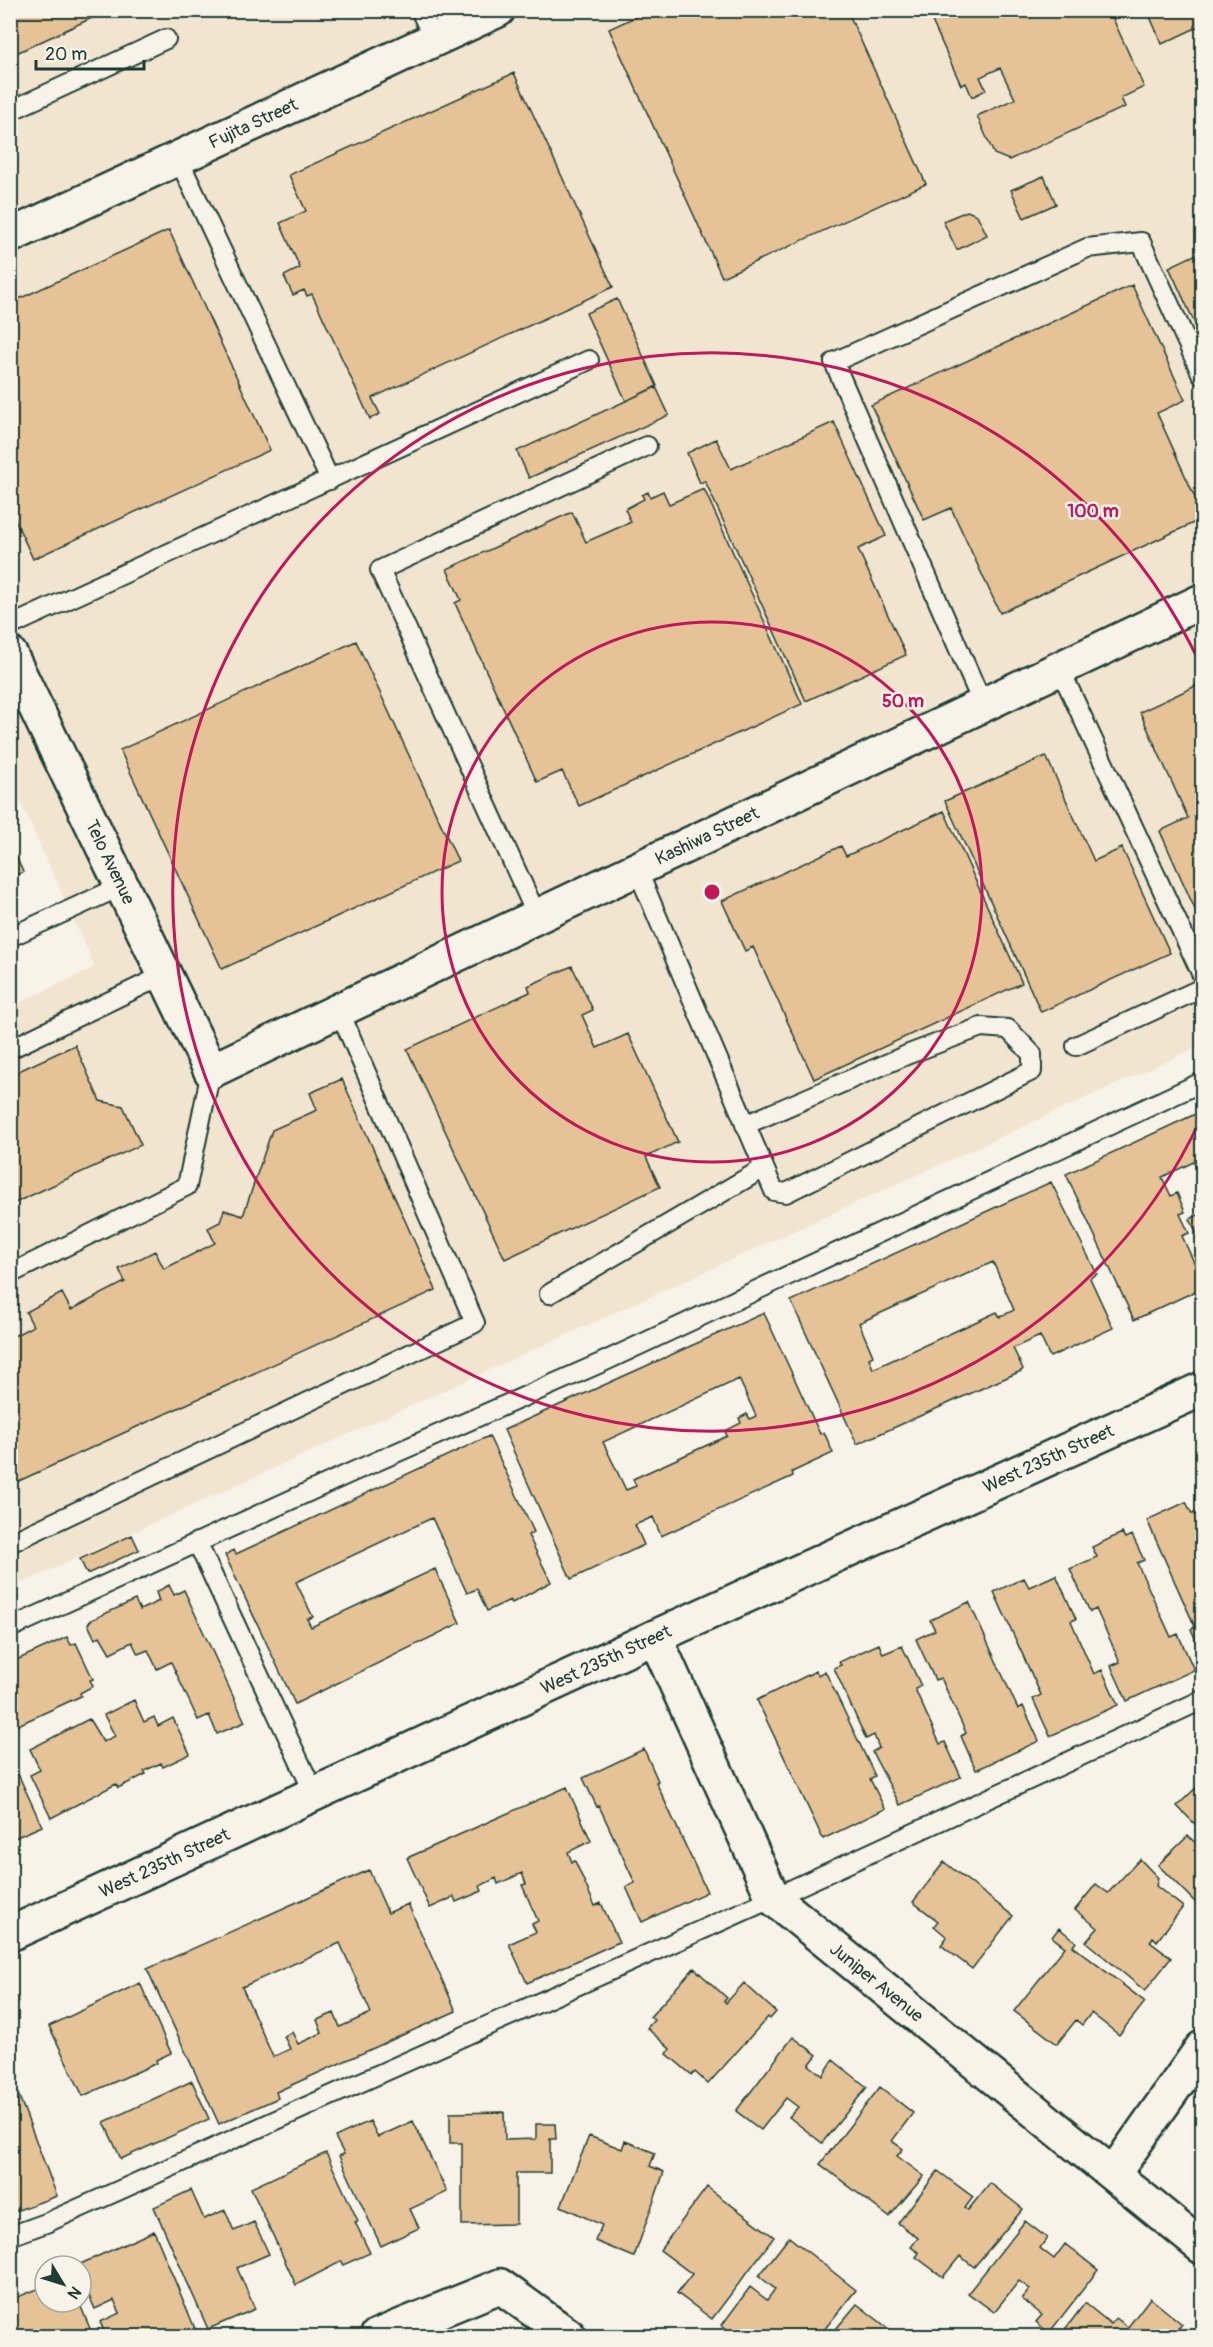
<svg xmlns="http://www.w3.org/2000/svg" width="1213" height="2347" viewBox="0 0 1213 2347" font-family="Pangolin,sans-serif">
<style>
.built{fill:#f2e5d0}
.building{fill:#e6c397;stroke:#1f3d34;stroke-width:1.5;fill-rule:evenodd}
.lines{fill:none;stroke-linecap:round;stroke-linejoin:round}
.lane-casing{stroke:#1f3d34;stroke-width:22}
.street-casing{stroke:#1f3d34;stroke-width:38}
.secondary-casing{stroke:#1f3d34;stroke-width:38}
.lane{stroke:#f7f3e8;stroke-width:18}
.street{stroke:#f7f3e8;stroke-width:33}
.secondary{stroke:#f7f3e8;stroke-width:33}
.ring{fill:none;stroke:#c2185b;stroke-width:3}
.labels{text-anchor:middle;stroke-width:5;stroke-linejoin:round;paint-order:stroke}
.street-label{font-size:18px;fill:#1f3d34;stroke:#f7f3e8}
.centre{fill:#c2185b;stroke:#f7f3e8;stroke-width:3}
.ring-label{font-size:18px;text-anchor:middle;font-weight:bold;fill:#c2185b;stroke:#f7f3e8;stroke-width:5;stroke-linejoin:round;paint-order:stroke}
</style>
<rect width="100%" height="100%" fill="#f7f3e8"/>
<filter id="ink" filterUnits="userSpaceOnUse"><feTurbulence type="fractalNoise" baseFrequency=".0167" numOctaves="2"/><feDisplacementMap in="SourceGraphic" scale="12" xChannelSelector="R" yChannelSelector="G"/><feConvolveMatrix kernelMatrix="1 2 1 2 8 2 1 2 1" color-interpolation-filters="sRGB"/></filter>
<g filter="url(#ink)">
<path class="built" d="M11,11H1202V1045L20,1584L10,1577V1007L95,967L11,781Z"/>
<path class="building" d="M10,10H109L10,56Z
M650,10H847L926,184L722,277L609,29Z
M927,10H1109L1144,87L1121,98L1125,107L1009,160L994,154L977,116L1015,99L1000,68L980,77L986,90L972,97L966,83L961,85Z
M1147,10H1202V25L1162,44Z
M514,73L613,287L372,398L380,414L370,419L312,294L307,296L304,290L293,295L284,276L300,268L280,223L306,211L289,175Z
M1044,176L1056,204L1024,218L1011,190Z
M967,211L977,215L987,235L957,250L943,221Z
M169,230L270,450L33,559L10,509V303Z
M1202,238V339L1169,267L1201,252L1196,241Z
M1132,285L1185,400L1157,413L1202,513V519L1000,613L951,508L924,520L871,405Z
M617,299L657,386L626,401L586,313Z
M656,387L669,415L529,478L517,451Z
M834,422L886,536L858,549L906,655L806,701L705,481L700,483L687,453L716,439L731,469Z
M704,489L802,704L579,806L562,771L537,782L455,603L461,600L447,569L572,512L586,542L631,522L625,509L644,499L642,495L648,492L650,497L663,491L669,504Z
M356,641L458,861L222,969L120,750Z
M1202,683V925L1160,831L1188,818L1140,712Z
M1046,756L1094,861L1122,848L1170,953L1041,1012L945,801Z
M944,811L1022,983L814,1079L753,947L745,951L722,901L841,846L846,856Z
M10,844L23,872L10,878Z
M572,966L593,1010L582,1015L597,1048L628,1034L678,1142L646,1157L660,1187L505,1259L407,1049L530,992L528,986Z
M75,1045L100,1101L123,1106L141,1145L10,1205V1075Z
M342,1079L436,1290L10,1485V1338L33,1326L26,1312L62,1293L71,1310L125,1282L119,1269L155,1251L164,1269L215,1243L208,1228L220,1222L224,1210L243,1216L272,1130L317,1110L310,1093Z
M1202,1111V1158L1162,1177L1171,1196L1177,1193L1185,1212L1180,1214L1189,1233L1182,1236L1202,1280V1288L1134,1320L1066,1174Z
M1051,1182L1097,1274L1090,1278L1113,1328L1050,1357L1040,1336L1013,1348L1023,1369L1021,1371L857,1444L791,1301ZM993,1262L1014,1310L1000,1317L997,1312L873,1369L869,1358L873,1356L859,1323Z
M1202,1213V1245L1190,1219Z
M764,1313L820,1434L824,1432L833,1453L792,1472L793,1476L661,1536L653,1517L635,1525L644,1545L571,1579L504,1430ZM739,1379L756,1416L750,1419L747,1414L739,1418L741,1423L725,1431L727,1436L633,1479L636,1486L626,1490L603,1442Z
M489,1436L534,1532L528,1535L551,1582L512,1603L510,1600L487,1611L477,1589L467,1593L432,1518L296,1582L313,1617L307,1619L311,1627L435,1569L460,1623L295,1704L225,1555L234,1550L236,1554Z
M1186,1502L1192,1514L1202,1509V1654L1191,1629L1195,1627L1147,1520Z
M1122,1533L1125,1538L1132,1535L1144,1560L1137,1563L1171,1637L1178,1634L1194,1670L1127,1701L1111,1666L1120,1662L1096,1609L1090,1612L1070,1569L1097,1557L1092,1547Z
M132,1535L139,1550L87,1574L80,1559Z
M1056,1575L1076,1619L1071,1621L1094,1674L1102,1670L1118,1705L1050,1736L1033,1699L1041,1695L994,1592L1024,1578L1029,1587Z
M169,1585L174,1595L184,1590L245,1722L217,1734L209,1715L198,1720L171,1662L157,1669L148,1650L138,1654L132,1642L110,1653L100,1636L95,1639L88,1624L91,1620L135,1600L140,1610L159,1601L156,1592Z
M969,1602L1018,1709L1023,1706L1039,1741L976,1770L961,1736L966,1733L941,1678L935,1680L916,1639L935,1630L930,1620Z
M67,1637L71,1645L76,1643L93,1679L90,1680L93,1686L80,1693L81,1696L16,1726L10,1713V1663Z
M879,1644L883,1654L902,1646L921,1686L915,1689L940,1744L945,1742L961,1777L900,1805L872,1752L879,1748L874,1735L866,1739L834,1668L841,1665L839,1662Z
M816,1671L818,1675L825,1671L875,1776L870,1779L885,1809L823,1839L757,1700Z
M134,1700L144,1722L154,1717L158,1726L173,1718L190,1754L163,1767L161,1763L144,1771L146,1774L118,1788L116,1784L51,1818L30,1775L40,1770L30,1749L89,1719L103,1742L115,1736L104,1715Z
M644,1749L658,1781L656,1782L707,1892L642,1922L626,1887L635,1883L599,1806L597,1807L583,1778Z
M18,1774L42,1826L10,1840V1779Z
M1200,1784L1202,1786V1831L1177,1806Z
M567,1787L591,1841L568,1852L572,1862L575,1861L595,1906L601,1903L619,1942L527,1983L509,1944L536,1932L532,1924L538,1921L522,1885L526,1884L522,1873L498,1884L496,1878L480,1886L482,1891L456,1902L454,1897L430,1908L407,1858Z
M1188,1836L1199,1846L1202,1842V1909L1158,1865Z
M1140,1859L1158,1878L1156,1886L1183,1907L1157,1941L1153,1937L1150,1942L1171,1958L1145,1991L1086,1942L1098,1928L1075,1910L1096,1884L1108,1893Z
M944,1862L1013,1916L972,1969L941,1945L947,1937L934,1926L938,1921L913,1902Z
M369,1870L388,1913L408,1904L456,2011L276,2092L278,2098L219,2124L147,1969ZM340,1943L371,2013L340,2027L334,2013L317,2020L322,2033L298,2044L292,2032L284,2036L290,2049L273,2057L242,1987Z
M1059,1928L1076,1942L1073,1946L1145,2002L1119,2035L1091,2013L1082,2025L1076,2020L1057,2044L1014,2011L1065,1947L1052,1937Z
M694,1968L727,1998L724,2001L726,2003L744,1983L776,2012L770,2019L768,2017L708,2084L695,2072L692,2075L667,2054L670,2049L647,2028L654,2020L650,2017Z
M140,1983L171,2053L156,2060L157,2063L83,2096L49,2026Z
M793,2037L817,2055L809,2065L823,2076L833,2060L867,2087L822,2143L789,2117L798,2107L786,2098L761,2130L736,2111Z
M192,2081L209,2119L121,2159L104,2122Z
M880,2087L913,2113L892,2141L903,2149L897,2156L924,2176L889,2217L820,2164Z
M19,2096L57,2196L10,2213V2097Z
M504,2112L505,2140L536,2139V2124H555L556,2139H550V2173H516V2224L462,2225V2143H450V2113Z
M370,2121L378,2137L413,2121L447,2192L410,2209L419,2228L381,2246L339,2156L344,2154L335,2137Z
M589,2136L622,2149L625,2141L655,2153L650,2166L664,2172L634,2257L595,2241L602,2225L561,2206Z
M326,2153L358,2221L355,2222L370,2253L343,2265L342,2261L296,2285L251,2188Z
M938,2171L973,2197L965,2208L968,2210L990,2183L1023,2209L974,2267L960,2256L943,2277L916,2257L919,2253L911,2247L918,2238L898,2223Z
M707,2187L774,2237L712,2319L677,2293L692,2274L660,2250Z
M191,2190L204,2219L225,2210L234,2231L254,2222L269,2254L237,2268L255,2309L208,2329L154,2207Z
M1025,2221L1047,2238L1040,2248L1054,2259L1065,2244L1098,2270L1049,2333L1036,2322L1042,2315L1022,2299L1030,2289L1019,2281L994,2312L968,2293Z
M154,2231L196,2331L184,2336L106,2335L100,2322L120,2313L114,2300L95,2309L81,2278V2266H76Z
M789,2237L856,2290L819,2336H736L722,2325L750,2287L767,2300L775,2289L759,2276Z
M45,2286V2302H79L93,2336H10V2300Z
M1150,2298L1182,2324L1172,2336H1060L1085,2303L1111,2324L1116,2318L1128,2327Z
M857,2304L898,2336H830Z"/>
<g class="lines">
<defs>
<path id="lane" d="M420,10L434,40
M10,111L166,39
M178,158L330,480
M10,626L589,360
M1060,669L1202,975
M983,705L834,362L1087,248L1141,242L1202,375
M637,869L774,1191L786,1193L1032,1071V1054L1008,1029L981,1027L909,1054L745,1125
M537,916L380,570L647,446
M10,937L122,886
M1076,1046L1202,988
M10,1049L164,975
M10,1274L187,1186L211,1071
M549,1294L764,1168
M197,1542L314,1793
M10,1543L475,1323L339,1010
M10,1628L350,1473L603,1362L1202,1082
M10,2236L46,2223L773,1898L1202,1700"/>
<g id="street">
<path id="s1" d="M10,236L498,10"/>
<path id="s2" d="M211,1071L1202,601"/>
<path id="s3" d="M655,1637L773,1898L1202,2247"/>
<path d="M1114,2173L1202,2048"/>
<path d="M377,2336L500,2286L569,2336"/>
</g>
<g id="secondary">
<path id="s4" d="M10,654L211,1071"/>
<path id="s5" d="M10,1934L655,1637L1202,1389"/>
</g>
</defs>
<use href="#lane" class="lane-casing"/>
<use href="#street" class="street-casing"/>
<use href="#secondary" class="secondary-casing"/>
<use href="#lane" class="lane"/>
<use href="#street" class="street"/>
<use href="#secondary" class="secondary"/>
</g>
</g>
<g class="ring">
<circle cx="712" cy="892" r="270"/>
<path d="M1202 1116A539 539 0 1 1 1202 668"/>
</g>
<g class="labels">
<g class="street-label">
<text dy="6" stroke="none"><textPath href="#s1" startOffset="268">Fujita Street</textPath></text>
<text dy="6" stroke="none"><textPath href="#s2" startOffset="549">Kashiwa Street</textPath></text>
<text dy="6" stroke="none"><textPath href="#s4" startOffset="231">Telo Avenue</textPath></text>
<text dy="6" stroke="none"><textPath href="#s5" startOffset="1142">West 235th Street</textPath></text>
<text dy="6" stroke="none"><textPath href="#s5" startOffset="656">West 235th Street</textPath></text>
<text dy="6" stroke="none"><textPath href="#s5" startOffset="170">West 235th Street</textPath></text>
<text dy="6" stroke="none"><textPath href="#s3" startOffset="420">Juniper Avenue</textPath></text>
</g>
</g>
<circle cx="712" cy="892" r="9" class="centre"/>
<g class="ring-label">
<text x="1093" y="517">100 m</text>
<text x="903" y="707">50 m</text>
</g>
<rect width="1213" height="2347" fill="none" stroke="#f7f3e8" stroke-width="36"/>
<rect x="18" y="18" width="1177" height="2311" fill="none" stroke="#1f3d34" stroke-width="2" filter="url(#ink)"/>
<g transform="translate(63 2284) rotate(128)"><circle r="28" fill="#f7f3e8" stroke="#a1aaa0" stroke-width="1.5"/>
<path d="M0-4.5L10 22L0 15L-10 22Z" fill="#1f3d34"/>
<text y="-9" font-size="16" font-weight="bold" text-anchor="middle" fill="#1f3d34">N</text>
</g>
<path d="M36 60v9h108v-9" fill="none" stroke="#1f3d34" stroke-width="3"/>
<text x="45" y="60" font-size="18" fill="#1f3d34" stroke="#f7f3e8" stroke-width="4.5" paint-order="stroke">20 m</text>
</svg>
